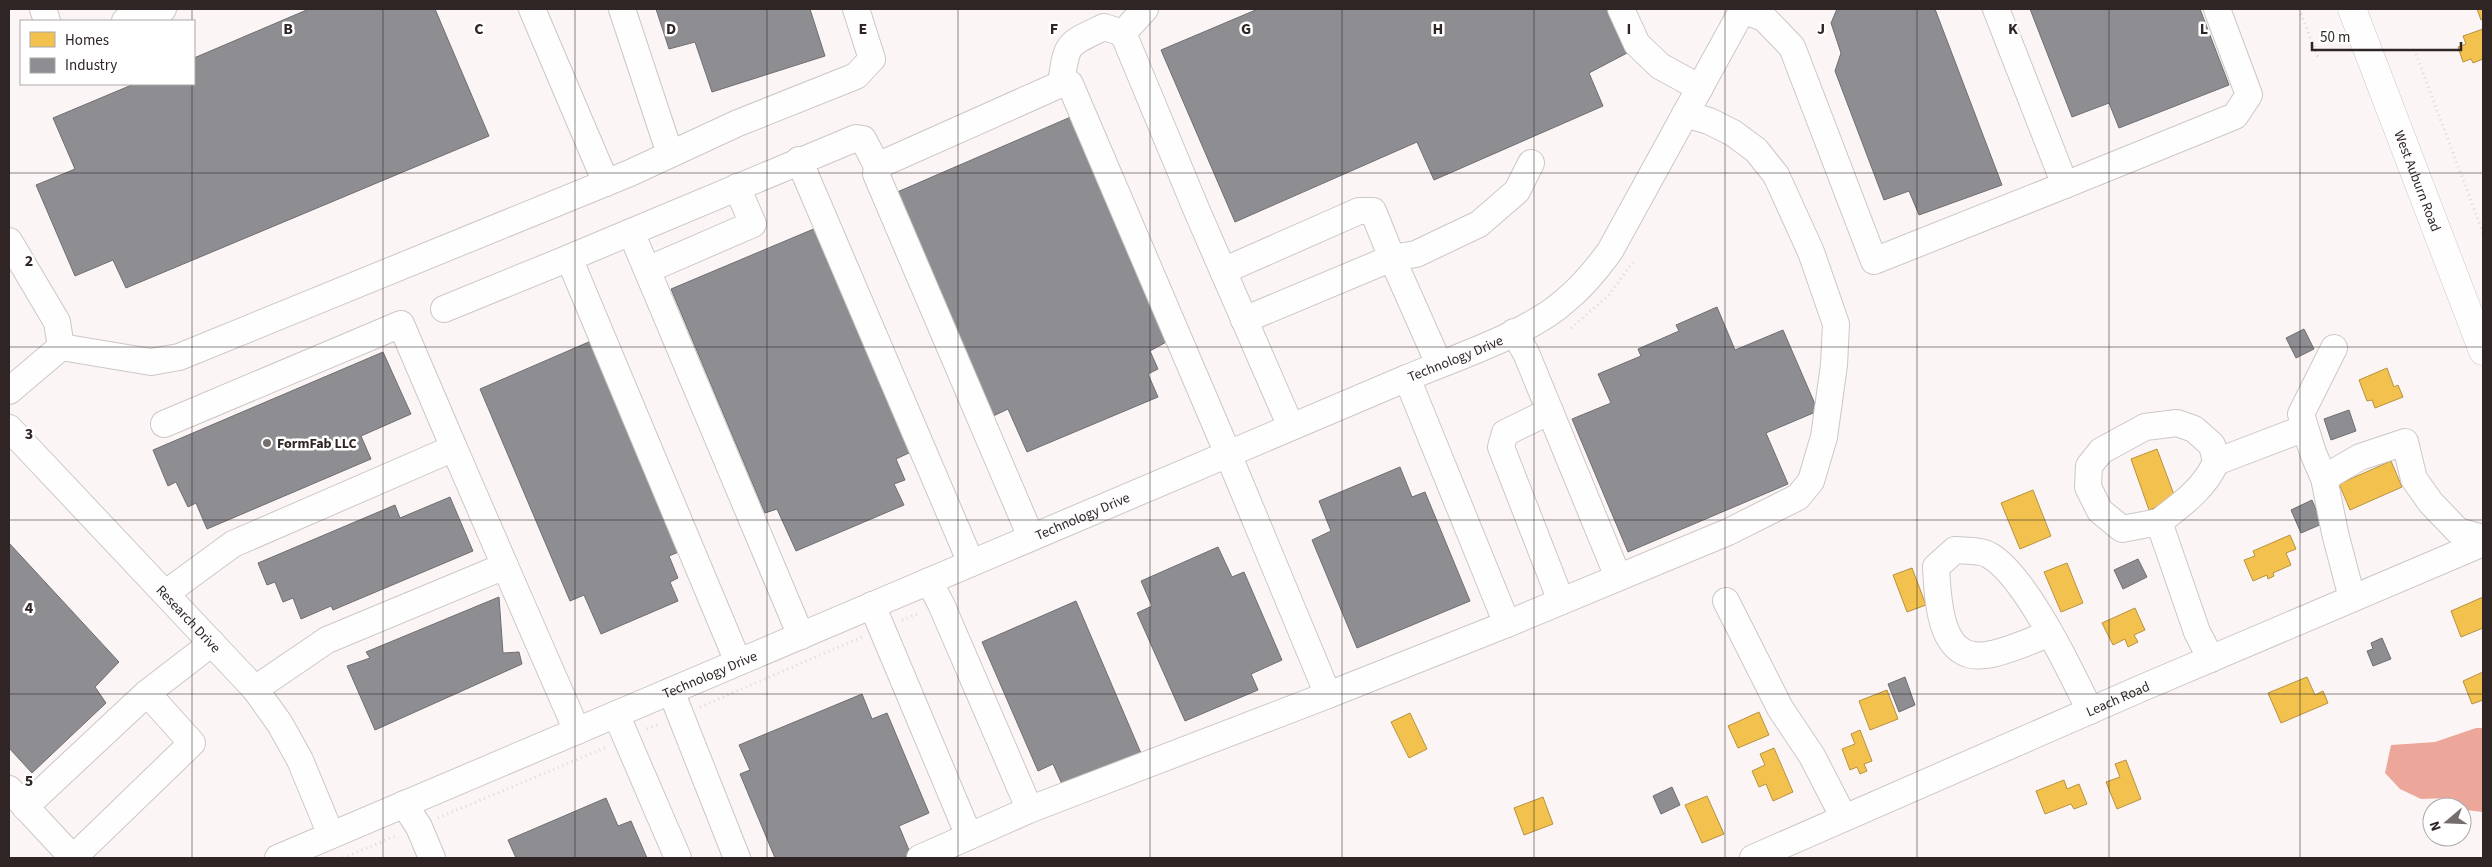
<svg xmlns="http://www.w3.org/2000/svg" width="2492" height="867" viewBox="0 0 2492 867" font-family="'Source Sans 3',sans-serif">
<style>
.water{fill:#eca79a}
.homes{fill:#f2c14e;stroke:#b79241}
.industry{fill:#8d8d92;stroke:#706e71}
.lines{fill:none;stroke-linecap:round;stroke-linejoin:round}
.minor-casing{stroke:#cdc7c5;stroke-width:28}
.major-casing{stroke:#cdc7c5;stroke-width:29}
.path{stroke:#dcd9d9;stroke-width:3;stroke-dasharray:1 4;stroke-linecap:butt}
.minor{stroke:#fefefe;stroke-width:26}
.major{stroke:#fefefe;stroke-width:28}
.grid{fill:none;stroke:#2e2524;stroke-width:1;stroke-opacity:0.55}
.poi-dot{fill:#766e6d;stroke:#fff;stroke-width:2}
.labels{text-anchor:middle;stroke-width:5;stroke-linejoin:round;paint-order:stroke}
.street-label{font-size:14px;fill:#2e2524;stroke:#fff}
.poi-label{font-size:14px;font-weight:bold;fill:#2e2524;stroke:#fff;text-anchor:start}
.grid-label{font-size:16px;text-anchor:middle;font-weight:bold;fill:#2e2524;stroke:#fff;stroke-width:5;stroke-linejoin:round;paint-order:stroke}
</style>
<rect width="100%" height="100%" fill="#fbf6f5"/>
<path class="water" d="M2476,728H2483V812L2466,810L2450,798L2421,799L2400,789L2385,773L2391,745L2435,742Z"/>
<path class="homes" d="M2477,9H2483V19L2481,20Z
M2483,29V59L2473,63L2471,59L2463,62L2458,47L2466,44L2463,36Z
M2387,368L2394,387L2398,385L2403,397L2375,408L2372,400L2367,401L2359,380Z
M2157,449L2176,500L2149,510L2131,459Z
M2391,461L2402,487L2350,510L2339,484Z
M2033,490L2051,536L2020,549L2001,503Z
M2290,535L2296,549L2286,553L2291,565L2273,573L2274,576L2268,579L2267,575L2253,581L2244,560L2255,556L2253,551Z
M2067,563L2083,603L2061,612L2044,572Z
M1912,568L1926,605L1907,612L1893,575Z
M2483,597V628L2461,637L2451,611Z
M2135,608L2145,630L2134,635L2138,642L2128,647L2125,639L2113,645L2102,623Z
M2483,672V700L2472,704L2463,681Z
M2307,677L2315,695L2323,691L2328,703L2281,723L2268,693Z
M1887,690L1898,719L1870,730L1859,701Z
M1759,712L1769,735L1738,748L1728,726Z
M1410,713L1427,749L1409,758L1391,722Z
M1860,730L1872,761L1864,764L1867,771L1860,774L1857,767L1850,770L1842,749L1855,744L1851,734Z
M1774,748L1793,792L1773,801L1766,784L1759,787L1752,771L1765,765L1760,754Z
M2126,760L2141,799L2117,809L2106,782L2120,777L2115,764Z
M2064,780L2067,789L2079,784L2087,804L2074,809L2071,804L2045,814L2036,791Z
M1707,796L1724,834L1702,843L1685,805Z
M1543,797L1553,824L1524,835L1514,808Z"/>
<path class="industry" d="M309,9H435L489,136L126,288L113,260L75,276L36,185L75,169L53,118L134,84H194V58Z
M656,9H810L825,56L712,92L695,42L669,49Z
M1258,9H1610L1629,52L1589,73L1603,106L1434,180L1417,142L1235,222L1161,50Z
M1837,9H1935L2002,185L1919,215L1909,191L1884,200L1835,71L1841,53L1831,23Z
M2030,9H2200L2229,85L2119,128L2109,103L2072,117Z
M1073,116L1168,341L1150,351L1158,369L1148,374L1158,397L1027,452L1008,409L989,418L895,193Z
M816,228L911,452L896,459L905,480L894,484L904,505L796,551L777,509L765,513L671,289Z
M1717,307L1735,350L1783,330L1818,411L1766,433L1788,484L1628,552L1572,419L1611,403L1598,374L1641,356L1638,349L1679,331L1676,325Z
M2304,329L2314,349L2296,358L2286,338Z
M591,341L681,551L669,556L678,578L670,582L678,601L601,634L584,595L570,601L480,389Z
M383,352L411,414L361,436L371,459L207,529L196,503L188,507L176,482L168,486L153,450Z
M2349,410L2356,431L2331,440L2324,419Z
M1400,467L1412,497L1425,492L1470,601L1357,648L1312,540L1331,531L1319,501Z
M450,497L473,551L333,610L331,606L301,619L293,598L283,602L275,582L267,585L258,563L395,505L400,518Z
M2312,500L2322,524L2301,533L2291,510Z
M9,543L119,662L95,687L106,703L32,773L9,748Z
M1218,547L1232,577L1244,572L1282,660L1251,674L1258,690L1185,721L1137,613L1152,606L1141,581Z
M2138,559L2147,577L2123,589L2114,570Z
M499,597L503,653L519,652L522,664L375,730L347,666L370,658L366,652Z
M1076,601L1143,758L1065,791L1053,764L1038,771L982,642Z
M2382,638L2391,659L2373,666L2367,651L2373,649L2371,643Z
M1905,677L1915,705L1899,712L1888,684Z
M862,694L872,719L887,713L929,813L899,826L911,855L902,858H775L740,774L750,770L739,745Z
M1672,787L1680,805L1661,814L1653,796Z
M606,798L618,826L631,821L647,858H516L508,840Z"/>
<g class="lines">
<defs>
<g id="minor">
<path d="M43,9L47,21"/>
<path d="M532,9L606,183"/>
<path d="M622,9L670,154"/>
<path d="M1145,9L1123,33L1197,211L1291,427"/>
<path d="M1621,9L1637,44L1660,66L1700,88"/>
<path d="M1996,9L2065,185L2235,116L2249,95L2217,9"/>
<path d="M1742,10L1764,18L1792,47L1874,261L2065,185"/>
<path d="M125,21L163,9"/>
<path d="M1061,84C1067,42 1066,45 1104,27L1123,33"/>
<path d="M799,160L971,563"/>
<path d="M9,241L57,322L61,347"/>
<path d="M569,258L631,232"/>
<path d="M647,270L753,224L737,187"/>
<path d="M1223,271L1359,211H1373L1392,258L1416,254L1479,224L1517,191L1531,163"/>
<path d="M444,309L569,258L738,662"/>
<path d="M1244,320L1392,258L1439,364"/>
<path d="M1514,332L1526,353L1618,577"/>
<path d="M2334,348L2301,414L2313,453L2324,478L2335,533L2352,598"/>
<path d="M9,391L61,347L151,362L179,357L630,173L738,123L856,76L872,59L856,9"/>
<path d="M1550,411L1505,433L1501,447L1561,601"/>
<path d="M164,424L401,324L454,448"/>
<path id="s1" d="M9,428L255,689L280,724L300,760L331,835"/>
<path d="M2216,462L2305,428"/>
<path d="M2324,478L2360,457L2405,442L2414,479L2431,503L2458,531L2483,538"/>
<path d="M2159,522L2122,529L2100,511L2088,487L2089,466L2101,451L2145,427L2177,423L2194,429L2212,445L2216,462C2204,489 2182,504 2159,522L2197,632L2211,659"/>
<path d="M1031,537L876,174L877,166L1061,84H1070L1228,454L1328,695L1507,624L1407,378"/>
<path d="M929,581L941,604L1029,808L1031,809L1328,695"/>
<path d="M166,593L233,544L454,448L505,566"/>
<path d="M1726,601L1780,708L1812,756L1844,818"/>
<path d="M872,605L969,836"/>
<path d="M1507,624L1728,532L1798,497L1811,481L1824,437L1834,365L1836,324L1811,252L1776,175L1756,150L1733,133L1709,121L1685,114"/>
<path d="M2049,634C2029,641 2007,652 1986,655C1939,662 1938,600 1936,567L1955,550C1965,551 1981,550 1989,555C2025,575 2071,671 2090,711"/>
<path d="M801,636L631,232L856,138L863,139L877,166"/>
<path d="M255,689L327,640L505,566L577,731"/>
<path d="M671,691L737,858"/>
<path d="M616,714L678,858"/>
<path d="M9,789L73,858L192,743L147,693"/>
<path d="M404,804L419,827L432,858"/>
<path d="M25,807L147,693L212,643"/>
<path id="s2" d="M278,858L1407,378C1454,358 1529,334 1566,300C1583,286 1597,269 1610,251L1743,9"/>
<path d="M920,858L1031,809"/>
<path id="s3" d="M1753,858L2142,688L2483,543"/>
</g>
<g id="major">
<path id="s4" d="M2352,9L2483,351"/>
</g>
</defs>
<use href="#minor" class="minor-casing"/>
<use href="#major" class="major-casing"/>
<path class="path" d="M2299,9L2319,60
M2416,54L2483,233
M1571,328L1608,296L1633,262
M902,620L920,613
M700,707L862,637
M647,729L660,724
M438,818L607,747
M343,858L398,835"/>
<use href="#minor" class="minor"/>
<use href="#major" class="major"/>
</g>
<path class="grid" d="M192,9V21M383,9V858M575,9V858M767,9V858M958,9V858M1150,9V858M1342,9V858M1534,9V858M1725,9V858M1917,9V858M2109,9V858M2300,9V858M192,84V858M9,173H2483M9,347H2483M9,520H2483M9,694H2483"/>
<circle class="poi-dot" cx="267" cy="443" r="5"/>
<g class="labels">
<g class="street-label">
<text dy="5" stroke="none"><textPath href="#s4" startOffset="184">West Auburn Road</textPath></text>
<text dy="5" stroke="none"><textPath href="#s2" startOffset="1279">Technology Drive</textPath></text>
<text dy="5" stroke="none"><textPath href="#s2" startOffset="874">Technology Drive</textPath></text>
<text dy="5" stroke="none"><textPath href="#s1" startOffset="262">Research Drive</textPath></text>
<text dy="5" stroke="none"><textPath href="#s2" startOffset="469">Technology Drive</textPath></text>
<text dy="5" stroke="none"><textPath href="#s3" startOffset="398">Leach Road</textPath></text>
</g>
<g class="poi-label">
<text x="277" y="448">FormFab LLC</text>
</g>
</g>
<g class="grid-label">
<text x="288" y="34">B</text>
<text x="479" y="34">C</text>
<text x="671" y="34">D</text>
<text x="863" y="34">E</text>
<text x="1054" y="34">F</text>
<text x="1246" y="34">G</text>
<text x="1438" y="34">H</text>
<text x="1629" y="34">I</text>
<text x="1821" y="34">J</text>
<text x="2013" y="34">K</text>
<text x="2204" y="34">L</text>
<text x="29" y="266">2</text>
<text x="29" y="439">3</text>
<text x="29" y="613">4</text>
<text x="29" y="786">5</text>
</g>
<rect width="2492" height="867" fill="none" stroke="#2e2524" stroke-width="20"/>
<rect x="20" y="20" width="175" height="65" fill="#ffffff" stroke="#aba8a7"/>
<rect x="30" y="32" width="25" height="15" fill="#f2c14e" stroke="#aba8a7"/>
<text x="65" y="45" font-size="15" fill="#2e2524">Homes</text>
<rect x="30" y="58" width="25" height="15" fill="#8d8d92" stroke="#aba8a7"/>
<text x="65" y="70" font-size="15" fill="#2e2524">Industry</text>
<g transform="translate(2447 822) rotate(251)"><circle r="24" fill="#ffffff" stroke="#aba8a7"/>
<path d="M0-4L9 19L0 12L-9 19Z" fill="#766e6d"/>
<text y="-8" font-size="14" font-weight="bold" text-anchor="middle" fill="#2e2524">N</text>
</g>
<path d="M2312 42v8h149v-8" fill="none" stroke="#2e2524" stroke-width="2.5"/>
<text x="2320" y="42" font-size="15" fill="#2e2524" stroke="#ffffff" stroke-width="4" paint-order="stroke">50 m</text>
</svg>
